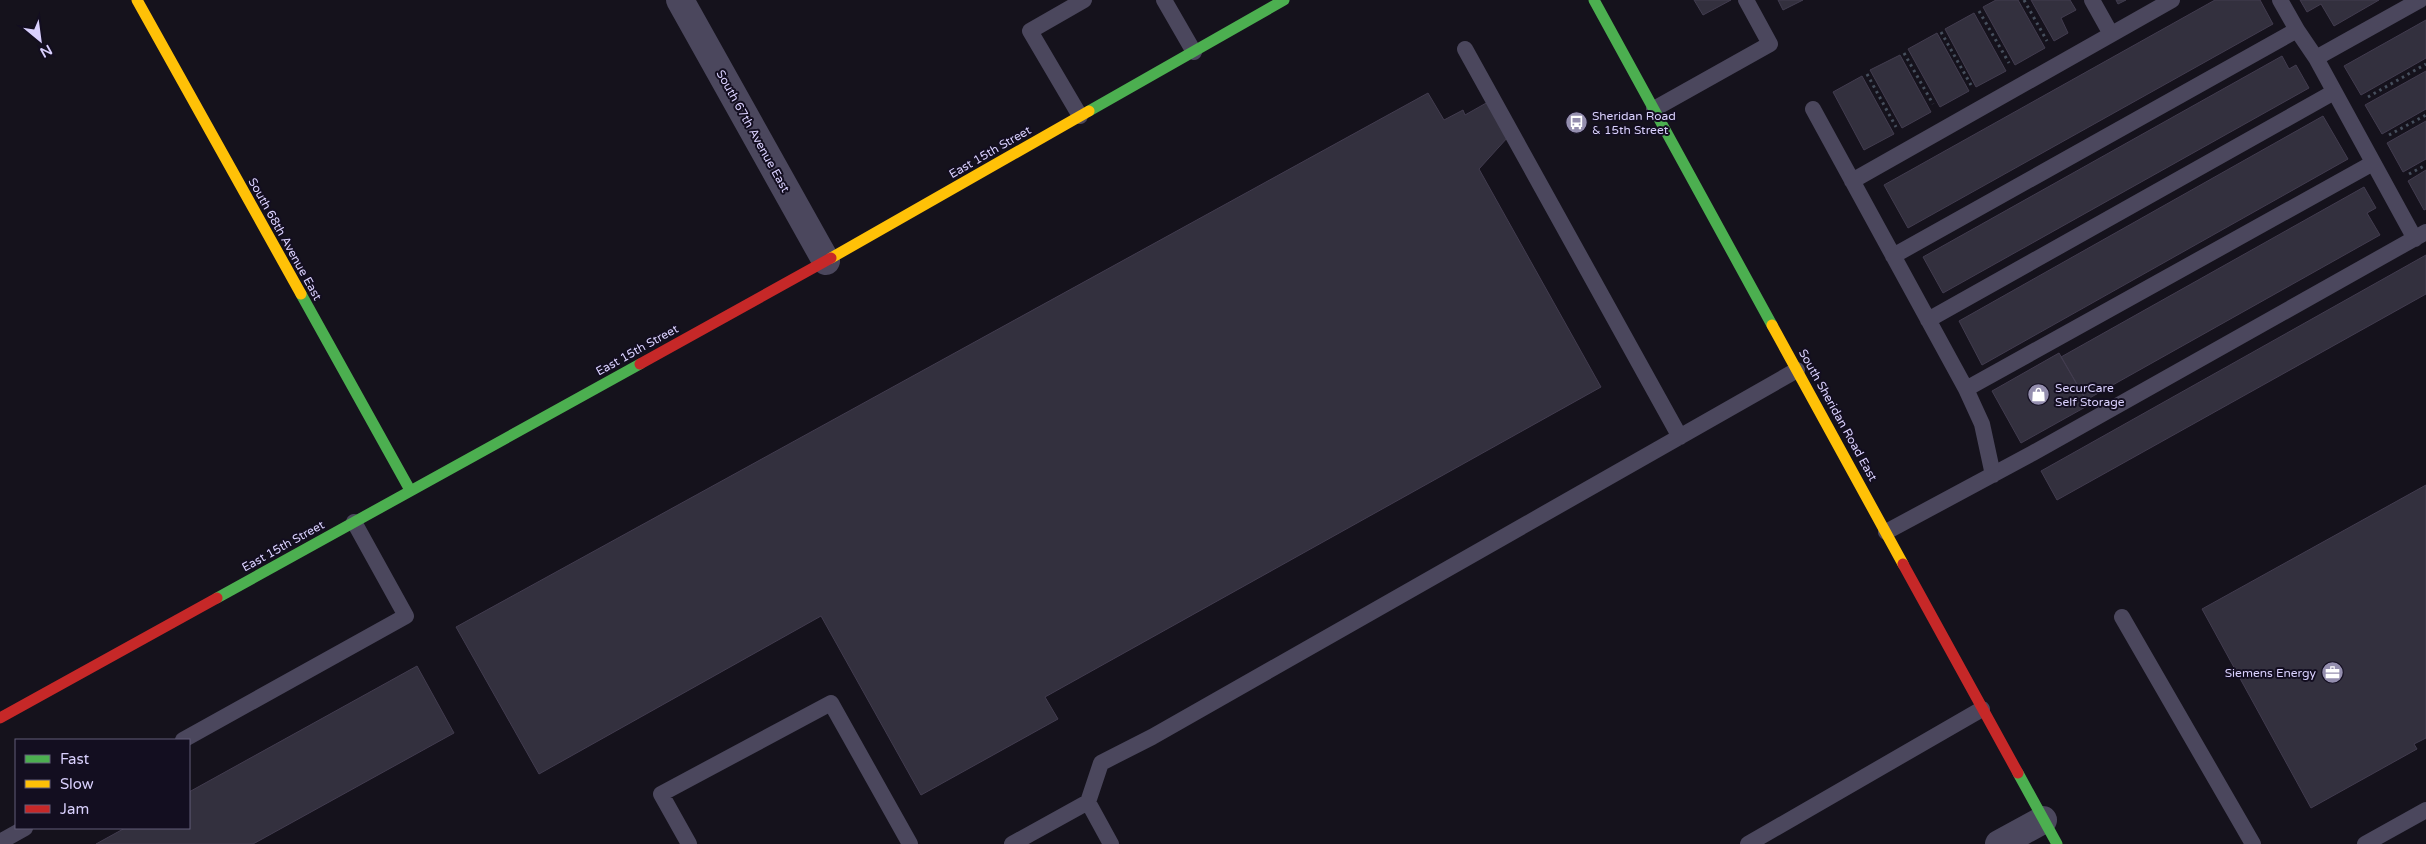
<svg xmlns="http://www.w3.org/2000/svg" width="2426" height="844" viewBox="0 0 2426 844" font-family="'Varela Round',sans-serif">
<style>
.building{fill:#33303e;stroke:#423c4f}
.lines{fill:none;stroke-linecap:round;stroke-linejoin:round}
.path{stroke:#464f5d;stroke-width:3;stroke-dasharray:2.5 4;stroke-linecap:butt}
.lane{stroke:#4b475d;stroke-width:16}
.street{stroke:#4b475d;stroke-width:28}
.fast{stroke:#4caf50;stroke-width:11}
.slow{stroke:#ffc107;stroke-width:11}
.jam{stroke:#c62828;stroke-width:11}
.labels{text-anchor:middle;stroke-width:4;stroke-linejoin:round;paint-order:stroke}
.poi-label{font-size:12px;fill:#d9d0fd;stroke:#130e20;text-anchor:start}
.street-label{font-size:12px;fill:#d9d0fd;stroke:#130e20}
</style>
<rect width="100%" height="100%" fill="#15121c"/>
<path class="building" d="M1694,0H1731L1703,15Z
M1778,0H1803L1783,10Z
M1996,0H2018L2045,48L2015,65L1983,7Z
M2031,0H2070L2076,10L2061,18L2068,33L2054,41Z
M2116,0H2126L2118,4Z
M2215,0H2260L2273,24L1908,228L1884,185Z
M2300,0H2379L2334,26L2321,4L2307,12Z
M1974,13L2006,71L1976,87L1945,29Z
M2426,20V58L2361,95L2344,66Z
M1937,33L1969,91L1940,107L1908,49Z
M1900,55L1931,112L1902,128L1870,70Z
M2282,56L2289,69L2296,65L2309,88L1943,293L1923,257Z
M2426,71V109L2382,134L2365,105Z
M1862,76L1894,134L1864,150L1833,92Z
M1428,93L1444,120L1463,110L1465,115L1488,102L1508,137L1479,169L1601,387L1045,697L1058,719L921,795L821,616L539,774L456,627Z
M2323,116L2348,159L1982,365L1959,321Z
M2426,121V159L2403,172L2387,143Z
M2426,170V209L2424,210L2408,181Z
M2364,187L2376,208L2367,213L2380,235L2086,400L2061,357Z
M2426,255V294L2057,500L2041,471Z
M2059,353L2089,405L2021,443L1992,391Z
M2426,485V738L2414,744L2417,749L2311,808L2202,609Z
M417,666L454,733L253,844H96L125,828H189V792Z"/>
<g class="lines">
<path class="path" d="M2024,0L2047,41
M1979,11L2009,63
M1941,32L1971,85
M1904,53L1933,104
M1867,74L1896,127
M2368,97L2426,64
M2389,135L2426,115
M2409,174L2426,165"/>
<path class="lane" d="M1164,0L1194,52
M2092,0L2111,34
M2280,0L2297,30L2316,58L2415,239
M1465,49L1680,437
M2316,58L2420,0
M1654,109L1770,44L1746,0
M1813,109L1966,389L1982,424L1993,475
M1080,116L1030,31L1084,0
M1852,181L2172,0
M1893,256L2297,30
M1928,320L2334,92
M1966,389L2373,163
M1886,532L2033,453L2426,232
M2122,617L2253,844
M183,740L406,616L354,522
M0,842L25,828
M689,844L661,794L831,703L910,844
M1012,844L1088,802
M1111,844L1088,802L1101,763L1152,737L1797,370
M1748,844L1982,709
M2365,844L2426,810"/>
<path class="street" d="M680,0L826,261
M1999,844L2043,820"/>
<path class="fast" d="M1594,0L1772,325
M1089,111L1284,0
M301,294L410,490
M217,598L640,364
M2018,773L2057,844"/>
<path class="slow" d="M137,0L301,294
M831,258L1089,111
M1772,325L1903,564"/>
<path class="jam" d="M640,364L831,258
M1903,564L2018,773
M0,718L217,598"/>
</g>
<defs>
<symbol id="bus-disc" viewBox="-11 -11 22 22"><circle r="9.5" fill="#948eae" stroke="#130e20"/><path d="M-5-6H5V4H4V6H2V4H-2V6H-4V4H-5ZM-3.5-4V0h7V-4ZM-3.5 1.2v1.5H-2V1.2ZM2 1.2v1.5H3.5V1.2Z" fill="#fff"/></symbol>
<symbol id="shop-disc" viewBox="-11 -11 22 22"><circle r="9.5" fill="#948eae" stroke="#130e20"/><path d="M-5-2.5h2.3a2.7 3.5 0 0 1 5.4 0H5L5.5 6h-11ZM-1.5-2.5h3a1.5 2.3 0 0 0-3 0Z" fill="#fff"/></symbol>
<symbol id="office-disc" viewBox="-11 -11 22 22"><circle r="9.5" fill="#948eae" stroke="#130e20"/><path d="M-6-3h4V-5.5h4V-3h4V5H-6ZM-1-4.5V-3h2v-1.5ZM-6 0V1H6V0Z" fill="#fff"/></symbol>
</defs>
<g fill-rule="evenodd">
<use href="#bus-disc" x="1564" y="110" width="25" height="25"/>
<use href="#shop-disc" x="2026" y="382" width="25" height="25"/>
<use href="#office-disc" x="2320" y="660" width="25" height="25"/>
</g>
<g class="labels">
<g class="poi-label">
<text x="1592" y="120">Sheridan Road<tspan x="1592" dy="14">&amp; 15th Street</tspan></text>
<text x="2055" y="392">SecurCare<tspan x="2055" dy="14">Self Storage</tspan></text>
<text x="2316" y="677" text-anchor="end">Siemens Energy</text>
</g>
<g class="street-label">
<text transform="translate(753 131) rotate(61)" y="4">South 67th Avenue East</text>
<text transform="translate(990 152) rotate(-30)" y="4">East 15th Street</text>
<text transform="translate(285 239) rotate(61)" y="4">South 68th Avenue East</text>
<text transform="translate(637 350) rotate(-29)" y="4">East 15th Street</text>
<text transform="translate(1838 415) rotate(61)" y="4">South Sheridan Road East</text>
<text transform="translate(283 546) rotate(-29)" y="4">East 15th Street</text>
</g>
</g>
<rect x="15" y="739" width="175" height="90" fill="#130e20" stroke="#625c78"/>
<rect x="25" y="755" width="25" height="8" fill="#4caf50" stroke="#625c78"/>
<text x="60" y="764" font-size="15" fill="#d9d0fd">Fast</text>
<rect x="25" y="780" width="25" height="8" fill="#ffc107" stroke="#625c78"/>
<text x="60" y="789" font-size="15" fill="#d9d0fd">Slow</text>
<rect x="25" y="805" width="25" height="8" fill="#c62828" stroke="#625c78"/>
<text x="60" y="814" font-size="15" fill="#d9d0fd">Jam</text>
<g transform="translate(40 40) rotate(151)" stroke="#130e20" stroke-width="4" paint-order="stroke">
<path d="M0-4L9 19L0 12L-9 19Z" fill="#d9d0fd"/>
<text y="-8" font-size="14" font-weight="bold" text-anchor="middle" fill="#d9d0fd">N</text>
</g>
</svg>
